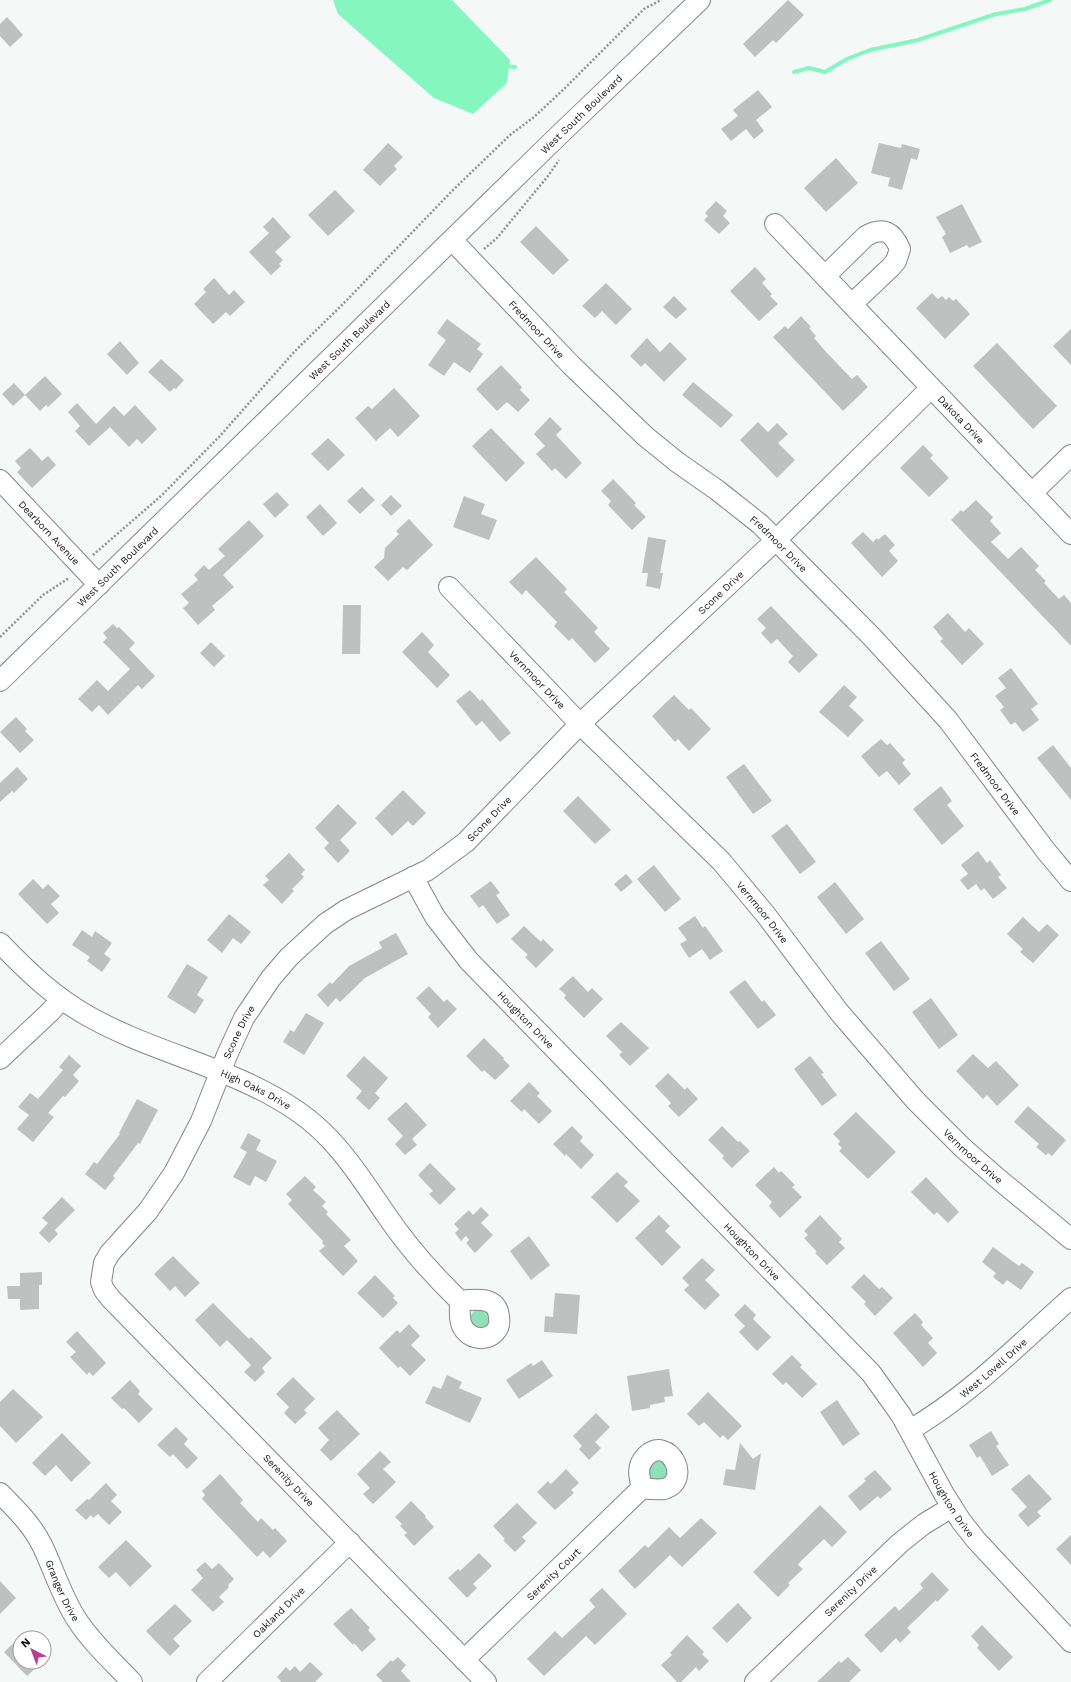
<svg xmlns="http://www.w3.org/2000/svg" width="1071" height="1682" viewBox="0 0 1071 1682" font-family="'Work Sans',sans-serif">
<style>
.green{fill:#8fe1b8}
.water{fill:#85f6c0}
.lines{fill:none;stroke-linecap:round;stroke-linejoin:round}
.stream{stroke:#85f6c0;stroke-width:4}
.building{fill:#bdc1bf}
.minor-casing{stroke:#848786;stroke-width:22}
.path{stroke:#919392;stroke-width:2.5;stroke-dasharray:2 2;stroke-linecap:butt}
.minor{stroke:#fff;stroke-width:20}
.labels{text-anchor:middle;stroke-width:3;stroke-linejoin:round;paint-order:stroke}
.street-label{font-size:10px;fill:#0f100f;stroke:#fff}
</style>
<rect width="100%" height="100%" fill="#f4f8f6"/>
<path class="green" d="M470 1319a10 10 0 1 1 20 0a10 10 0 1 1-20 0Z
M648 1471a10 10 0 1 1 20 0a10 10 0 1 1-20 0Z"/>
<path class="water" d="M333,0H452L510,60L507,83L473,114L434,98L338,14Z"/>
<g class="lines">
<path class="stream" d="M505,66L515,67
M794,72L809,68L825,72L847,59L870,50L918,40L996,14L1025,9L1050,0"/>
</g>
<path class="building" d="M788,0L804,15L776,43L773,40L755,57L743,44Z
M7,17L23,35L10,47L0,36V24Z
M758,90L772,107L756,120L764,131L754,139L746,129L731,141L721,129L738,116L733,110Z
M388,143L403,157L394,166L397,169L380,186L363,170Z
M879,143L901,148L902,144L920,149L917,160L911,158L902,190L888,186L890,178L871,173Z
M836,158L858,183L826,212L804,188Z
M335,190L355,211L328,236L308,215Z
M716,201L727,211L723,216L730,223L719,234L704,220L708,216L705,213Z
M962,204L982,242L969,248L967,245L950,253L942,237L946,234L936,217Z
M273,217L291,237L275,252L283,260L279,264L281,266L271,275L249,252L269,233L263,227Z
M536,226L569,260L553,275L520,242Z
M755,267L766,279L762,283L772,294L770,296L778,304L759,321L730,291Z
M214,278L229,295L234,290L245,302L230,316L226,312L213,324L194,304L206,292L203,289Z
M606,283L632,309L616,325L602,311L595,318L582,306Z
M932,293L938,299L942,296L946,300L949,297L953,301L956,299L970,314L945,339L916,308Z
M674,296L687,309L676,319L663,307Z
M801,316L811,327L809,328L816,336L814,338L827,353L852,379L857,375L868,387L843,411L773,337L785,326L788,329Z
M447,319L481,344L477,349L483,354L470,373L454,362L444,376L428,365L446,340L437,333Z
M1071,329V365L1053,346Z
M647,338L660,352L670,342L687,359L664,382L645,363L641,367L630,356Z
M120,341L139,363L127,375L107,354Z
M997,343L1057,406L1033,429L973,366Z
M161,359L184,380L176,389L174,388L170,392L148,372Z
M501,365L522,387L520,390L530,400L518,412L507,402L497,411L476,389Z
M45,376L62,394L48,407L46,405L40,411L25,395Z
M693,382L733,415L721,428L682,395Z
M14,383L25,395L13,406L2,394Z
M394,388L420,416L398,437L390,428L376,441L355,418L368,406L372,409Z
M77,403L96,424L114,406L124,416L135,405L157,429L142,444L137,439L129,447L110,427L89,446L75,431L80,426L68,412Z
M550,417L562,429L556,435L582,463L566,479L555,468L552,471L536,454L545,446L534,434Z
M758,422L768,432L777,423L788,434L778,443L795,460L777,478L740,440Z
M491,428L525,463L506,482L472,446Z
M328,438L345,455L328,471L311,454Z
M923,445L933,455L930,458L949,478L929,497L900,468Z
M30,448L42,461L48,456L56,465L32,488L17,472L21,468L15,461Z
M613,479L636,503L634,505L646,517L632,530L608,505L611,501L601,491Z
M362,487L375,500L360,514L347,501Z
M277,492L289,505L275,518L263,504Z
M391,495L402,506L391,516L381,505Z
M464,496L485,504L481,514L497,520L489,540L453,527Z
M976,500L993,517L990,521L1001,533L991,542L1008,559L1021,547L1039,566L1035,570L1046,581L1044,583L1059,599L1064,595L1071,603V646L951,520L961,510L963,512Z
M320,504L337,523L323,536L306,517Z
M409,519L433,545L407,570L403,567L388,581L374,567L384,558L385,548L399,534L396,531Z
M249,520L264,536L223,575L234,587L212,606L215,610L198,625L183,608L189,603L181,594L198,580L194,575L204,565L209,570L225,556L218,549Z
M863,532L873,542L877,538L878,540L885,534L895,545L889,551L898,561L882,577L851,543Z
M648,537L666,540L660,573H663L660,589L646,586L648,573H642Z
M536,557L567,589L564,592L598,628L594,632L610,649L595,663L572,638L569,641L554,626L557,622L526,590L522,595L509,582Z
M343,605H361L360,654H342Z
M771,606L818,655L799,673L788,662L793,656L777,639L771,644L761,633L766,628L757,619Z
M948,613L965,632L969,628L984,644L962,665L940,641L943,639L933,627Z
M113,624L117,628L119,627L135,643L129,649L155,676L142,689L138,685L108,715L99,705L92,712L78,699L97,680L108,691L130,669L103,642L107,638L103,633Z
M422,632L434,645L428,652L450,675L437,688L402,652Z
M211,642L225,656L214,667L200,653Z
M1011,668L1038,704L1031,709L1039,720L1023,732L1015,722L1011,725L1000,710L1004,707L995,696L1006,688L998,678Z
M844,685L857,697L849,706L864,720L848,737L819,712Z
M470,690L480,701L482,699L511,733L500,742L482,721L476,726L456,701Z
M674,695L689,710L691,708L711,729L689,751L678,739L675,742L652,716Z
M16,717L27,729L25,731L34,740L20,753L0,732Z
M881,739L887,745L890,743L905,760L902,763L911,774L899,785L887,771L879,777L861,756Z
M1053,745L1071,768V800L1037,758Z
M744,764L772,801L753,814L726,777Z
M17,767L28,779L14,793L12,791L0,802V783Z
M941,786L952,801L947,805L964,826L942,845L913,809Z
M403,790L426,813L413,826L408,821L392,836L375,818Z
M578,796L611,830L595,844L563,811Z
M338,804L357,823L340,840L350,851L338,863L324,848L329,843L315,828Z
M787,824L816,862L800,874L771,836Z
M978,851L987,863L990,860L1001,875L998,877L1007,888L993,899L984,888L981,891L976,884L968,890L960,880L968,874L961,865Z
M289,853L305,870L301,874L304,877L292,889L294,891L282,904L263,885L269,880L265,876Z
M654,865L681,899L665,912L637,879Z
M626,874L633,882L621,892L614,884Z
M33,879L43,889L48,884L60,896L51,904L59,913L47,924L18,894Z
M491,881L500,893L496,895L510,915L497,924L483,905L479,908L470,896Z
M835,882L864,919L846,934L817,897Z
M229,914L251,932L241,944L233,938L222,953L207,940Z
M695,916L703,928L705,926L723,951L710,960L702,949L689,958L680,944L687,940L678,928Z
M1023,917L1039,932L1047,924L1059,935L1033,963L1020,952L1023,949L1007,934Z
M524,926L541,942L543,939L554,950L536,968L525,957L528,955L511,939Z
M82,930L92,937L95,931L112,943L104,954L111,959L102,972L87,961L90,957L72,945Z
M396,933L408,954L365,978L340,1002L336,998L328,1007L317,995L330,982L332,984L349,966L382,948L379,942Z
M881,941L910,979L894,991L865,953Z
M187,964L208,977L197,995L204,1000L195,1014L167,997Z
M573,976L588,992L592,988L603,999L584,1018L564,998L566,995L559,989Z
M745,980L762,1002L764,1000L776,1015L758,1029L729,992Z
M429,986L444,1002L447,999L457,1009L438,1028L428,1017L431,1014L416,998Z
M931,998L958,1035L939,1049L912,1012Z
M306,1013L324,1023L304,1055L283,1042L290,1030L294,1032Z
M621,1022L649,1048L630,1066L619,1055L622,1052L606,1036Z
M484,1038L504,1058L503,1059L510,1066L495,1080L484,1070L482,1072L466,1056Z
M973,1054L988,1068L996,1061L1019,1085L997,1106L987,1095L983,1099L956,1071Z
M69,1055L81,1066L73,1075L79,1081L65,1097L63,1096L48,1113L54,1117L33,1142L17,1129L29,1115L18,1107L30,1093L38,1099L63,1070L59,1067Z
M364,1056L388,1078L375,1093L380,1098L369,1110L356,1098L362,1091L346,1076Z
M810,1056L824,1073L821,1074L837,1095L822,1106L794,1069Z
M668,1073L685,1090L687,1087L698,1099L679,1117L668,1106L671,1103L655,1086Z
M529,1082L540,1093L537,1096L552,1111L539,1124L524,1109L522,1112L510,1101Z
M137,1099L158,1110L140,1144L138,1143L113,1176L115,1178L105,1190L85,1174L94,1162L97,1164L120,1134L119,1133Z
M406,1102L427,1125L412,1139L417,1145L405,1155L395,1144L403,1136L387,1119Z
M1028,1106L1066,1140L1052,1156L1048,1153L1046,1155L1036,1147L1039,1144L1014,1122Z
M856,1112L896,1152L868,1179L839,1151L842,1148L838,1144L840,1141L833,1134Z
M572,1126L583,1137L580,1141L594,1155L581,1169L566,1154L565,1156L553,1144Z
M722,1126L738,1142L740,1141L750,1151L732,1168L722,1158L724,1156L708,1140Z
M248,1133L261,1140L256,1150L277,1161L266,1182L255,1176L250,1186L233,1177L247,1152L240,1148Z
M430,1163L456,1189L440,1205L429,1194L433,1191L418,1175Z
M774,1167L779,1173L781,1171L795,1185L792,1187L802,1197L780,1218L769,1206L772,1202L755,1185Z
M617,1172L628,1182L624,1186L640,1201L617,1223L591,1197Z
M305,1176L316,1187L313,1190L326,1202L322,1206L328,1212L326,1214L351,1240L344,1246L358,1261L343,1276L319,1251L325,1246L322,1243L323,1241L288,1204L292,1200L286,1194Z
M926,1177L959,1212L948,1223L937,1212L934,1215L911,1192Z
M62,1197L75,1210L55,1230L53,1228L58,1234L49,1243L39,1233L48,1223L42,1218Z
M481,1207L489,1215L481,1223L493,1235L475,1253L466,1243L469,1240L466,1236L461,1241L455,1233L459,1229L454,1224L469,1210L473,1215Z
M659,1215L670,1226L665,1231L681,1247L662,1266L635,1238Z
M820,1215L842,1239L839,1242L845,1248L827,1265L815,1253L817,1252L804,1238L808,1235L804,1231Z
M529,1236L550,1265L531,1280L510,1251Z
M993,1247L1019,1266L1022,1263L1034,1272L1021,1290L1007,1280L1003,1285L993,1277L996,1273L982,1262Z
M173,1256L200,1283L185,1297L175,1286L170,1291L154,1274Z
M702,1258L715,1270L705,1280L720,1295L705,1310L684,1290L689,1285L682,1278Z
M42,1272V1285H39V1309L20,1310V1299H8L7,1286H20V1273Z
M864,1274L879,1289L882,1287L893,1298L875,1316L864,1304L866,1302L851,1287Z
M375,1275L395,1296L393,1298L398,1303L383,1318L357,1293Z
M555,1293L580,1295L577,1334L544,1332L545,1316L553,1317Z
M213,1303L249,1339L251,1337L272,1358L262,1368L265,1372L255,1382L244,1372L251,1365L227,1340L220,1347L195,1320Z
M745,1304L756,1315L753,1319L771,1337L757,1351L739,1332L745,1326L734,1315Z
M915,1313L923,1322L921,1325L933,1338L928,1343L937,1353L923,1367L893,1333Z
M409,1324L420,1336L411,1345L426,1360L410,1376L400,1366L398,1368L379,1348L397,1330L400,1333Z
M77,1331L106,1363L93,1376L89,1372L87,1375L70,1357L76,1352L66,1342Z
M792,1355L802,1365L800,1367L817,1384L802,1398L786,1382L783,1385L772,1374Z
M542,1360L553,1376L519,1399L506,1380L531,1363L533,1366Z
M669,1369L673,1396L664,1397L665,1402L650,1405V1408L632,1411L627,1376Z
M447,1375L462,1382L459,1388L482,1398L470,1423L425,1403L433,1386L441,1389Z
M293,1377L315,1399L304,1410L307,1413L295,1424L284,1413L289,1407L276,1394Z
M130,1380L140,1391L138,1394L153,1409L139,1423L124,1408L122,1409L111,1398Z
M13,1389L43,1417L16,1443L0,1426V1402Z
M708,1392L742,1426L728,1440L723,1435L720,1438L704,1422L699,1426L687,1414Z
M837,1400L860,1434L843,1446L820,1412Z
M337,1410L360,1434L331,1461L320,1450L329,1440L318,1428Z
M596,1413L610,1427L595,1442L601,1448L589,1460L579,1449L582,1446L573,1436Z
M176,1427L188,1439L184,1444L198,1458L187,1469L173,1454L170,1457L157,1445Z
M991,1431L999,1444L996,1446L1009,1465L992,1476L980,1456L977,1458L969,1445Z
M62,1433L91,1463L71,1482L56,1465L45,1476L32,1463Z
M740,1443L753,1459L761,1453L755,1490L723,1485L726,1469L735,1470Z
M380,1451L391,1462L383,1469L396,1482L373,1504L363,1494L370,1488L357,1474Z
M566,1469L579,1483L571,1490L574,1493L555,1510L537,1492L548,1481L551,1484Z
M875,1470L892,1489L880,1499L878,1496L860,1511L848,1496L866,1481L864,1479Z
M220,1474L243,1500L240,1503L258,1522L261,1518L273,1530L275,1528L287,1541L270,1558L263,1551L257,1557L202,1499L205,1495L202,1491Z
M1029,1474L1052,1499L1037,1512L1041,1516L1028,1527L1018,1515L1027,1507L1011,1489Z
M106,1483L117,1495L111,1501L122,1512L109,1525L98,1514L93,1518L91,1515L86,1520L75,1510L87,1499L89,1500Z
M411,1501L426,1516L425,1517L434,1527L414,1546L404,1535L407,1533L400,1526L402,1524L395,1517Z
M517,1503L537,1523L522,1537L526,1541L515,1552L503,1540L505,1539L493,1526Z
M820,1505L847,1532L832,1547L824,1539L800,1562L798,1565L803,1569L788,1583L790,1585L778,1597L753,1572Z
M701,1518L717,1533L682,1567L670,1555L635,1589L618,1571L645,1545L648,1548L669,1527L680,1538Z
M1071,1535V1565L1056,1549Z
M126,1540L152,1566L130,1587L116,1572L109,1578L98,1567Z
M479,1553L492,1566L473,1584L477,1588L467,1598L448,1578L458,1569L460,1571Z
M205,1562L212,1569L219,1563L234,1579L228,1585L229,1587L219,1597L224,1602L213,1612L191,1590L203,1578L196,1570Z
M932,1572L949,1590L937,1602L936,1600L907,1628L911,1632L900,1643L896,1638L881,1653L864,1635L895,1606L899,1611L923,1588L920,1584Z
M0,1581L16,1598L0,1614Z
M602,1588L627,1614L595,1645L586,1636L544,1676L527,1659L555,1631L562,1638L595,1607L589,1600Z
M738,1603L752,1618L727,1643L712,1628Z
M175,1604L192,1621L173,1639L180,1646L170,1656L146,1631Z
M351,1608L370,1628L368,1630L376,1639L362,1652L354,1643L353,1645L333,1624Z
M982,1625L1013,1657L999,1671L977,1648L979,1645L971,1636Z
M687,1635L704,1652L702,1654L709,1661L699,1671L696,1667L681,1682H677L661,1665L672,1655L670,1653Z
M20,1637V1662H42L27,1676L4,1652Z
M398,1657L406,1665L401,1671L411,1682H383L376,1675L391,1660L392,1662Z
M848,1657L861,1670L849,1682H817L839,1661L841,1663Z
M310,1662L323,1674L315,1682H280L281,1681L277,1677L286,1667L290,1671L295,1666L300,1672Z"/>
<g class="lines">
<defs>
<g id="minor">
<path id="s1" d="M775,224L1071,534"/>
<path id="s2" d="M452,240L571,365L645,436L677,462L717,490L760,524L872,637L948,720L1046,851L1071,881"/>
<path d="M825,276L866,236C883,226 893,232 900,249L896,261L891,267L852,304"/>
<path id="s3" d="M0,480L99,585"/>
<path d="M1032,493L1071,455"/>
<path id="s4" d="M449,587L580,724L721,861L766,915L839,1012L915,1100L963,1148L996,1177L1071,1239"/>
<path id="s5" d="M0,681L558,136L700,0"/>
<path id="s6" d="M413,877L435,917L469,961L871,1373L901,1415L944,1494L961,1521L976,1540L1071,1642"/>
<path id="s7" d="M0,943C27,971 54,997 88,1016C155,1054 233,1067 297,1111C337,1138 360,1177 387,1216C408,1247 433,1275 460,1301C460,1308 459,1316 461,1323C465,1337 484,1344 495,1332C499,1328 500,1323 499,1317C498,1296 475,1299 460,1301"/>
<path d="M0,1059L51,1011L61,999"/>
<path id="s8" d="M910,1430C970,1395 1019,1344 1071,1298"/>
<path id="s9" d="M0,1493C16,1509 32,1525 42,1545C54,1570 62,1597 77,1620C92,1643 113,1662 132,1682"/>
<path id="s10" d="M464,1660L642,1488C649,1489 657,1490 664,1489C693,1481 669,1434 646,1456C636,1466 639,1476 642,1488"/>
<path id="s11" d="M207,1682L350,1542"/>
<path id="s12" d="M486,1682L111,1299L104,1290L101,1282L104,1263L110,1253L148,1211L174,1173L201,1121L227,1055L244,1018L271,978L289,957L325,924L346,910L428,870L466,842L580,724L776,540L931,388"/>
<path id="s13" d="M755,1682L900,1543L924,1524L952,1507"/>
</g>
</defs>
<use href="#minor" class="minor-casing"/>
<path class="path" d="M484,249L497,238L548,176L559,160
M93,555L161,496L219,437L295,351L344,303L453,190L510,135L534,117L564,89L644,9L661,0
M0,637L43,595L69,578"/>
<use href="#minor" class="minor"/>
</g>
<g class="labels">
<g class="street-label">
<text dy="4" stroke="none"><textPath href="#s5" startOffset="812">West South Boulevard</textPath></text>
<text dy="4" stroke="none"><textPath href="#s2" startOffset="123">Fredmoor Drive</textPath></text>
<text dy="4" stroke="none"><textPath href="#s5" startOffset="488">West South Boulevard</textPath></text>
<text dy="4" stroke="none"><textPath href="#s1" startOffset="270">Dakota Drive</textPath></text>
<text dy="4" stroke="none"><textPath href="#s3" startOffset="72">Dearborn Avenue</textPath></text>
<text dy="4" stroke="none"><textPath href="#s2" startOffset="447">Fredmoor Drive</textPath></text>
<text dy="4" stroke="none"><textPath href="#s5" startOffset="164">West South Boulevard</textPath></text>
<text dy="4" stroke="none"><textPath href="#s12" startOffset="1505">Scone Drive</textPath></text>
<text dy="4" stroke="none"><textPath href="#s4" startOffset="128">Vernmoor Drive</textPath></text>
<text dy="4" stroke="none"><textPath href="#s2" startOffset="771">Fredmoor Drive</textPath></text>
<text dy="4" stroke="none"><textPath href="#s12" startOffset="1181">Scone Drive</textPath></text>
<text dy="4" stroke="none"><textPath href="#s4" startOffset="452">Vernmoor Drive</textPath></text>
<text dy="4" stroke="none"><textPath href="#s6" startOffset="183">Houghton Drive</textPath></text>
<text dy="4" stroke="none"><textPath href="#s12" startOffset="845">Scone Drive</textPath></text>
<text dy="4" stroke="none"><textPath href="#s7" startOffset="298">High Oaks Drive</textPath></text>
<text dy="4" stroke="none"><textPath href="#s4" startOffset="775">Vernmoor Drive</textPath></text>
<text dy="4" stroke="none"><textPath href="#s6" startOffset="507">Houghton Drive</textPath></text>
<text dy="4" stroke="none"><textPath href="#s8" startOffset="104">West Lovell Drive</textPath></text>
<text transform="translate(289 1480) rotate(46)" y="4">Serenity Drive</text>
<text dy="4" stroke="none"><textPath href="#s6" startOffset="831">Houghton Drive</textPath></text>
<text dy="4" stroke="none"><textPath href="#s10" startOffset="124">Serenity Court</textPath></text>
<text dy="4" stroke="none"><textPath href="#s9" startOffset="117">Granger Drive</textPath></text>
<text dy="4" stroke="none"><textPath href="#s13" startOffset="132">Serenity Drive</textPath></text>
<text dy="4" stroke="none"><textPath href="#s11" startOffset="100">Oakland Drive</textPath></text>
</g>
</g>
<g transform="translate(32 1650) rotate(318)"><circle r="19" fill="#ffffff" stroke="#9f9f9f"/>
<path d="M0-3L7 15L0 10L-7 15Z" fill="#b73f93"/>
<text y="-6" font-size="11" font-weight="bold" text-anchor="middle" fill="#0f100f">N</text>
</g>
</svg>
